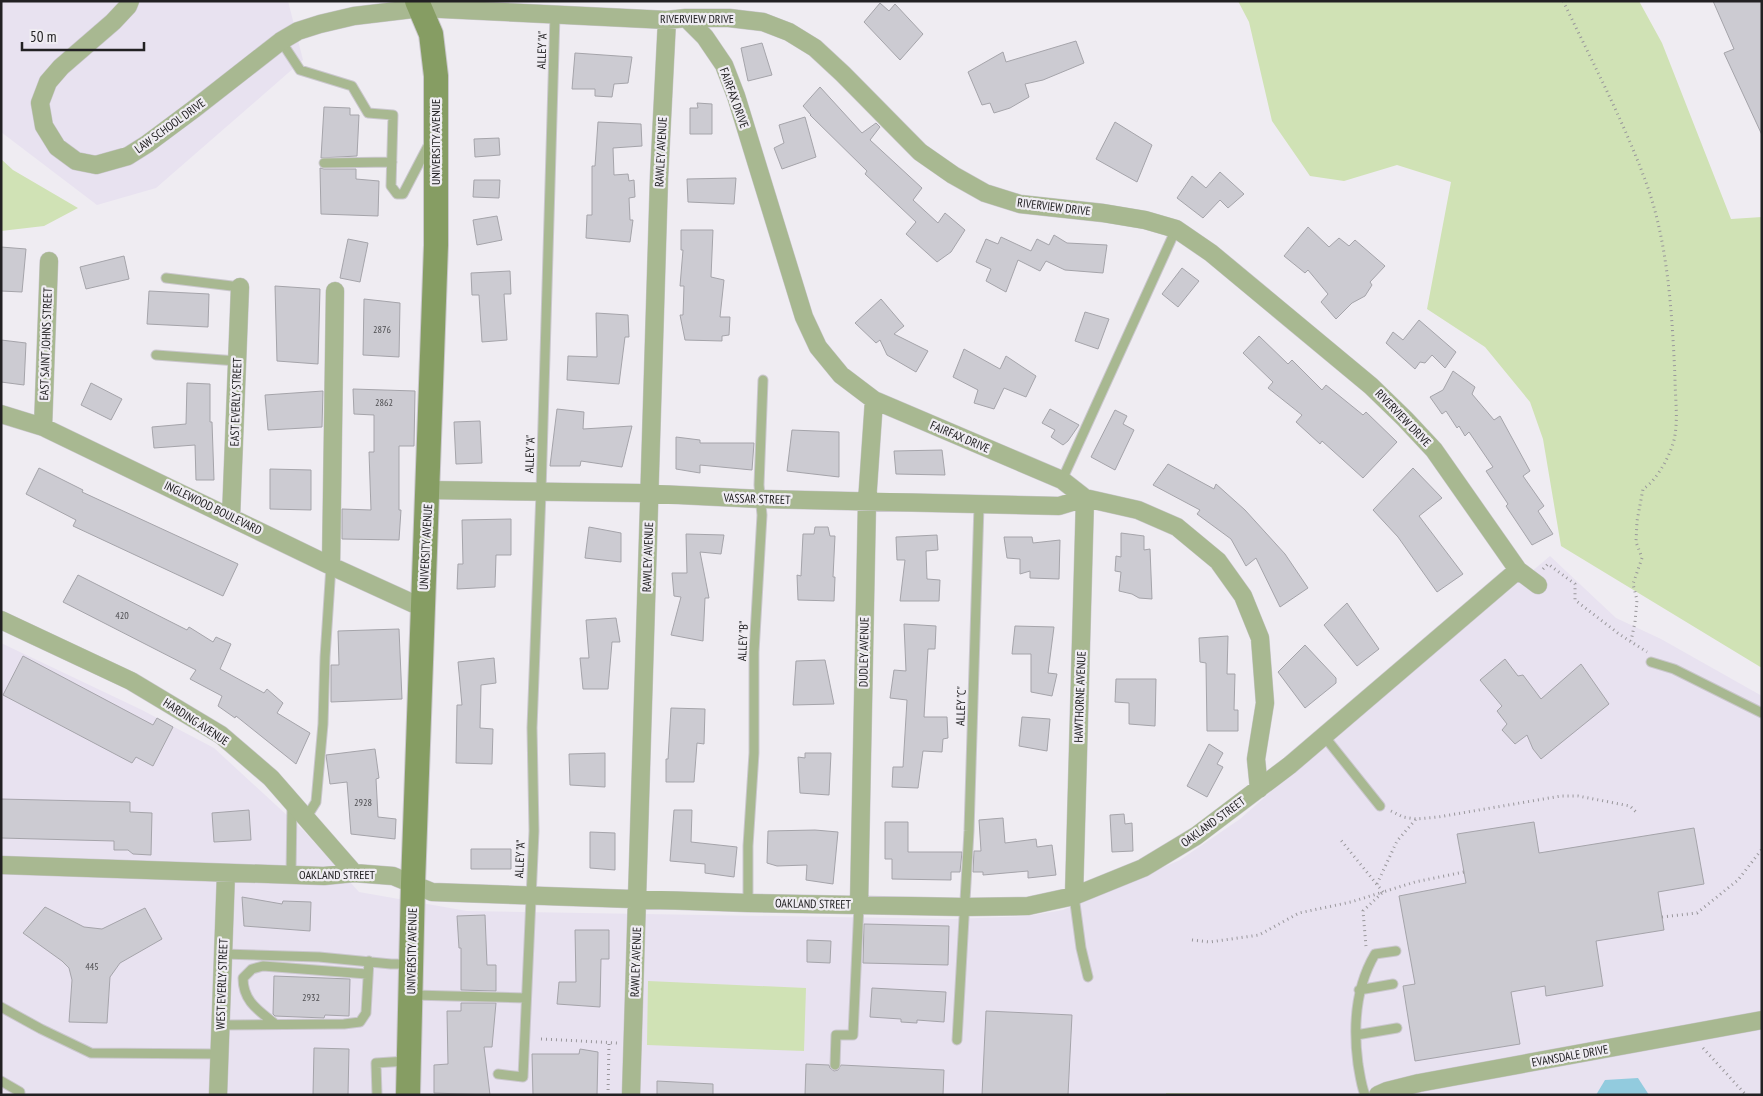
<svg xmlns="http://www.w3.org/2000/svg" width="1763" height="1096" viewBox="0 0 1763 1096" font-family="'PT Sans Narrow',sans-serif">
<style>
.built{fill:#e8e2f0}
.green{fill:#d0e2b5}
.water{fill:#92cbde}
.building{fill:#cccbd2;stroke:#a5a4aa}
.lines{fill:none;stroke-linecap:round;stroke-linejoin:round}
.lane-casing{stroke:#cac7cd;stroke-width:11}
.street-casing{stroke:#cac7cd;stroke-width:19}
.secondary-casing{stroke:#cac7cd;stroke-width:26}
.path{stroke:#99979b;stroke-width:3;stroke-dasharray:1 4;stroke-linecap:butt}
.lane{stroke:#a8b891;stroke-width:9}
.street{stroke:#a8b891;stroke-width:18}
.secondary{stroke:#869d63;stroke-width:24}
.labels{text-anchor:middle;stroke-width:4.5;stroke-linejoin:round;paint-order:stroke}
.number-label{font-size:10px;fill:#4c4c4f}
.street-label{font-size:12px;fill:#222123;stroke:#efecf2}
</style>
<rect width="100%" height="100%" fill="#efecf2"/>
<path class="built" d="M1,1H288L303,60L156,188L97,205L1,132Z
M1550,556L1616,618L1661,639L1762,696V1095H1V643L142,710L214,748L303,830L359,892L467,911L952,919L1028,916L1063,910L1180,860L1240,819L1284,780Z"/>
<path class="green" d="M1238,1H1639L1662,43L1731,219L1762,217V668L1561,546L1543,439L1530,402L1485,347L1427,309L1451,182L1397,165L1344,181L1310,176L1272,121L1249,22Z
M1,159L13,170L78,208L44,226L1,231Z
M648,981L806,988L804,1051L647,1045Z
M1166,1093L1256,1094L1166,1095Z"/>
<path class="water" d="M1638,1078L1649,1095H1596L1605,1080Z"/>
<path class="building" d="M1713,1H1762V135L1724,53L1734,49Z
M880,3L889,11L895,4L923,34L900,60L864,22Z
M1076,41L1084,63L1043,80L1025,84L1029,97L1010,108L994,113L990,103L982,105L968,72L1003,52L1006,62Z
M762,43L772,75L748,81L741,48Z
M575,53L632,57L628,83L614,84L612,97L595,96V89H572Z
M820,87L862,133L876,123L880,127L870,140L922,188L913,200L938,223L945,213L965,230L951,252L937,262L906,234L916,222L865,174L867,171L810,115H811L803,106Z
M697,103L712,104V134H690V108H698Z
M324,107L350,108V115H359L357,156L321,158Z
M805,117L816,157L782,169L774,148L784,143L779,125Z
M598,122L641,124L642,146L613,148L614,175L628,174L629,181L634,180L635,197L629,198L630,220H633L630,242L586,238L587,215H592V166H595Z
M1115,122L1152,145L1137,182L1096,159Z
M499,138L500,155L475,157L474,139Z
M320,168L324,169H356V179L379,181L378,216L321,214Z
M1220,172L1244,194L1228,208L1220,200L1203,218L1177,198L1192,176L1206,188Z
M736,178L734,204L688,202L687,179Z
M474,180H500L499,198L473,197Z
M497,216L502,240L477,245L473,220Z
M1308,227L1329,247L1339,238L1349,246L1355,240L1385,266L1370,282L1372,285L1365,296L1352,303L1336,319L1321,302L1328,294L1308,270L1305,273L1284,256Z
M681,230H713L711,277L724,280L720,317H730L729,335L722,336V341L685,340L680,315H683L684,286H680L683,250H681Z
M1054,235L1067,243L1107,245L1103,273L1065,270L1046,261L1040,271L1018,260L1006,292L986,281L991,269L976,262L986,239L998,244L1001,237L1031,251L1037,239L1049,245Z
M348,239L368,243L360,282L340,278Z
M1,247L26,249L22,292L1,291Z
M124,256L129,279L86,289L80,267Z
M1182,268L1199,281L1178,307L1162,294Z
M510,271L511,294H504L507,340L482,342L479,295H472L471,273Z
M275,286L320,289L318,364L277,361Z
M149,291L209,294L208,327L147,324Z
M364,299L400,303L399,357L363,355Z
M881,299L904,326L894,334L928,351L916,372L887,355L880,340L876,343L855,323Z
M1085,312L1109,319L1098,349L1075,341Z
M596,313L628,315L629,337H625L619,384L567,380L568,356L597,357Z
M1419,320L1456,352L1445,368L1432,355L1425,363L1420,362L1415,369L1386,343L1393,332L1403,340Z
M1259,336L1288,364L1292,360L1322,390L1326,385L1363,415L1366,412L1397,442L1363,478L1322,441L1320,444L1296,422L1302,415L1268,388L1273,382L1243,353Z
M1,340L26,343L24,385L1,382Z
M964,349L1000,369L1006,356L1036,376L1026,397L1004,388L994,409L974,403L978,390L953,377Z
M1453,371L1475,387L1472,394L1494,420L1500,416L1530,471L1523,476L1544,506L1538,511L1553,534L1532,545L1506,506L1508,504L1486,471L1493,467L1469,432L1465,436L1459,426L1457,428L1446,411L1442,414L1430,397L1443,390Z
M91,383L122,399L111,420L81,405Z
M187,383L210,384V422H212L214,480H196L195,445L154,448L152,427L186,424Z
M353,389L415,391L414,446H399V510H401L399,540L342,539V509L371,510L369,452H374V415L354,414Z
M323,391L322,427L268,430L265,395Z
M557,409L584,412L583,429L632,426L622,467L581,461L580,466H550Z
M1050,409L1079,425L1068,441L1063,445L1051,437L1055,430L1042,423Z
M1115,410L1127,416L1123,424L1134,430L1115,470L1091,457Z
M480,421L482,463L456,464L454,422Z
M792,430L839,432V477L787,471Z
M676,437L700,440V443H754L752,470L700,465V473L676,469Z
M942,450L945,475L896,474L894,451Z
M1168,464L1214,489L1216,484L1245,510L1285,554L1308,588L1280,607L1256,558L1246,566L1231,539L1197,514L1200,510L1153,485Z
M39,468L83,490L82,492L238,564L223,596L73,526L76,520L26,494Z
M1413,468L1442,498L1419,516L1463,574L1437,592L1398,537L1373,510Z
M270,469L311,470V510L270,509Z
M511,519V555H496L495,587L457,589L458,564H463L462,520Z
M589,527L621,533V562L585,558Z
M815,527H828L830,536H835L833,577H835L834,601L798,600L797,575L801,576L803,534H814Z
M1121,533L1144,536V550L1150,549L1152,599L1139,598L1132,594L1119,591L1121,572L1115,571L1116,556L1121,557Z
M686,534L724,535L721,554L700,552L709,598H705L703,641L671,635L681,597L674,596L672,573H687Z
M937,535L938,550L926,551L927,579L940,580L939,601H900L905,560H897L896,537Z
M1004,537H1032L1033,543L1060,540L1059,579L1030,578V571L1020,574V559L1007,558Z
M78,575L187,630L189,627L213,642L216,637L231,644L220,669L264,693L267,689L283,703L277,713L310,733L296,764L236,716L235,718L218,706L222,696L190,679L196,670L63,602Z
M1347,603L1379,649L1357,666L1324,625Z
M616,618L620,642H612L608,689H583L580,658H589L586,620Z
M904,624L936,626L935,649H928L924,717H947L948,738L943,739L942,752L923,751L918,788L892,787L893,767H903L907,700L890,698L894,670L906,671Z
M1015,626L1054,627L1048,673L1057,674L1052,696L1031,692V654H1012Z
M399,629L402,699L331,702V665H339L338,631Z
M1228,636L1227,674H1235L1234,710H1238V731H1207L1206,663L1200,662L1199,638Z
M1305,645L1336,678V683L1305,708L1278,672Z
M23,656L153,725L157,718L173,727L153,766L136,757L132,763L3,695Z
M494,658L496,683L481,685L480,728L493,729L492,764L456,763L457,705H462L458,662Z
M1505,659L1518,676L1523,675L1541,699L1581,664L1609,704L1541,759L1533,749L1527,735L1515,744L1502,730L1507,724L1497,711L1502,706L1480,680Z
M825,660L834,704L793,705L796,661Z
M1116,679H1156L1155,726L1129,724V703L1115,702Z
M671,708L705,709L704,744L697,743L694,782H666V759H668Z
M1022,717L1050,719L1047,751L1019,746Z
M1209,744L1223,753L1217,764L1223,767L1207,797L1187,786Z
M375,749L379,778L376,779L378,817L396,819L395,839L351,834L347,782L330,784L326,755Z
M605,753V787L570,785L569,754Z
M805,753H831L829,795L800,793L798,757L805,758Z
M1,799L130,802V812L152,813L151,855L133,854L128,850H114V841L1,838Z
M249,810L251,840L214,842L212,813Z
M674,810H692L691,842L737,847L734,877L705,873V864L670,861Z
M1124,814L1125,824L1132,823L1133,851L1112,852L1110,815Z
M1003,818L1005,843L1036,839L1037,847L1052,845L1056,875L1028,878V871L983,875V872H973L974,851H981L979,820Z
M885,822H908V852H962L960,872H951V880L892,879V859H885Z
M1534,822L1539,853L1694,828L1704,884L1658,892L1664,930L1596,941L1603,986L1546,996L1545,986L1511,992L1520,1044L1415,1061L1403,986L1415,984L1399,896L1466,883L1457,834Z
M815,830L838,832L833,884L806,880L807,865L777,866L767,863L768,831Z
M590,832L615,833V870L590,868Z
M471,849H511V869H471Z
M242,897L282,904L283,901L311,902L310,931L244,926Z
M45,907L84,927L102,929L145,908L162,939L120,963L110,977L107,1023L69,1022L72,980L69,968L62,961L23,933Z
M485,915L487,965H496V991L461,990V948H459L457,916Z
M864,924L949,926L948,965L863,963Z
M575,930H609V959H601L600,1007L557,1004L559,982H576Z
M807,940L831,941L830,963L807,962Z
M274,976L350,979L349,1016L325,1015L324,1018L275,1016L273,1014Z
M872,988L946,992L944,1022L917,1020V1023L901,1022V1019L870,1017Z
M461,1003H496L492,1047H484L490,1095L434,1093V1065L448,1064L447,1011H461Z
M986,1011L1072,1015L1068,1095H982Z
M314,1048L349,1049L348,1095H313Z
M580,1049L598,1052L597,1095H533L532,1054H579Z
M806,1064L829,1065L830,1068L834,1071L838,1070L841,1065L944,1070L943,1095H805Z
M657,1081L713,1084V1095H657Z"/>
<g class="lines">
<defs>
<path id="lane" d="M281,41L300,70L352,86L368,113L393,115L391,186L397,194H403L429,144
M324,163L392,162
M166,278L240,287
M156,355L237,361
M1062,480L1176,229
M1651,662L1674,669L1762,713
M1324,736L1380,806
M306,818L316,802L323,724L325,657L331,566
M291,875L292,805
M1074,896L1081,948L1088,977
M748,903V846L754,753V652L762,515L759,485L763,380
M223,954L319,957L391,964H410
M1359,990L1393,984
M412,995L526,998
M1,1007L41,1029L91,1053L220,1054
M274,1023C258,1010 243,1001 243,978L252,969L263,966L367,974
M221,1025L344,1024L360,1022L366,1013L369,961
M1356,1035L1397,1028
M957,1040L969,831L979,505
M835,1065L836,1035H853L859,905
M498,1074L523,1077L534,831L532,728L541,492L555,14
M1,1081L20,1092V1095
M377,1095L376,1063L407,1061
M1365,1095C1361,1085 1360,1075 1358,1064C1353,1026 1355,988 1375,954L1396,951"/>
<path id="street" d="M130,1L128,6L113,22L61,67L48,82L40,103L44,126L57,147L76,161L96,165L128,156L147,144L194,109L281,41L298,31L320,24L354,16L421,8L667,20L686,18H729L763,22L789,32L815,48L843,74L920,152L953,175L985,193L1020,204L1103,213L1145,220L1176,229L1211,253L1371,386L1405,419L1434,450L1518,570L1538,585
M686,18L705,37L724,65L736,96L804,317L818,347L841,375L874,400L1062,480L1085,498L1138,510L1177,527L1218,561L1243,596L1260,638L1265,703L1256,759L1259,789
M1,414L43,427L331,566L423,608
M43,427L49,261
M428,490L638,493L760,499L1059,506L1085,498L1074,896
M231,517L240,287
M331,566L335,291
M1,620L131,681L221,735L271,778L354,873
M1,865L324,876L354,873L393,876L432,892L748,903L964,907L1028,906L1074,896L1143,868L1196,836L1290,765L1518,570
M859,905L867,502L874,400
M218,1095L226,873
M631,1095L659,178L667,20
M1378,1095L1387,1091L1419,1083L1762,1020"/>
<path id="secondary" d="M408,1095L413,884L436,245V76L431,34L417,1"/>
</defs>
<use href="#lane" class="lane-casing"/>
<use href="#street" class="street-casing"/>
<use href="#secondary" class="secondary-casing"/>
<path class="path" d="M1563,1C1591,59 1621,116 1644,177C1668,239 1672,312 1675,378C1675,396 1678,416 1675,435C1673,451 1657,481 1643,489L1637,521L1636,542L1642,558L1633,584L1637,600L1635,622L1631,641
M1543,569L1548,564L1575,584V600L1619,634L1647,652
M1391,811L1403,817L1416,819L1438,817L1561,796H1578L1630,806L1636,812
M1377,884L1397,841L1416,819
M1662,917L1697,913L1738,880L1762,849
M1192,940L1210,942L1259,935L1299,913L1351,902L1383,892L1340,839
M1366,946L1363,911L1383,892L1415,882L1464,872
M541,1039L618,1043
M1703,1048L1746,1095
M608,1095L609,1043"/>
<use href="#lane" class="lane"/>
<use href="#street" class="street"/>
<use href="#secondary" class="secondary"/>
</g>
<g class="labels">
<g class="number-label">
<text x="382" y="333">2876</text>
<text x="384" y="406">2862</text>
<text x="122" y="619">420</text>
<text x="363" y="806">2928</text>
<text x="92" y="970">445</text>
<text x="311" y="1001">2932</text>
</g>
<g class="street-label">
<text x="697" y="23">RIVERVIEW DRIVE</text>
<text transform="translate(542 50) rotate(-88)" y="4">ALLEY "A"</text>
<text transform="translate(734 98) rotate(70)" y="4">FAIRFAX DRIVE</text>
<text transform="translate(170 126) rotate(-36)" y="4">LAW SCHOOL DRIVE</text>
<text transform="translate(436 142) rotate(-90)" y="4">UNIVERSITY AVENUE</text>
<text transform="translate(661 152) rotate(-87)" y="4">RAWLEY AVENUE</text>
<text transform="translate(1054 207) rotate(7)" y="4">RIVERVIEW DRIVE</text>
<text transform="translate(46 344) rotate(-88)" y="4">EAST SAINT JOHNS STREET</text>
<text transform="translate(236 402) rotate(-88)" y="4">EAST EVERLY STREET</text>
<text transform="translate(1403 418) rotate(46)" y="4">RIVERVIEW DRIVE</text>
<text transform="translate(960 437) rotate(23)" y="4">FAIRFAX DRIVE</text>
<text transform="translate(530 454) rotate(-88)" y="4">ALLEY "A"</text>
<text transform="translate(757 499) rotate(2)" y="4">VASSAR STREET</text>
<text transform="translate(213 508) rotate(26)" y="4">INGLEWOOD BOULEVARD</text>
<text transform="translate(426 547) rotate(-87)" y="4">UNIVERSITY AVENUE</text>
<text transform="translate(648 557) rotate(-88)" y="4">RAWLEY AVENUE</text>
<text transform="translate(743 641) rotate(-87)" y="4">ALLEY "B"</text>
<text transform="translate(864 652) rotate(-89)" y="4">DUDLEY AVENUE</text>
<text transform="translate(1080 697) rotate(-88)" y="4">HAWTHORNE AVENUE</text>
<text transform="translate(961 706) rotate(-88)" y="4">ALLEY "C"</text>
<text transform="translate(196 722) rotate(33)" y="4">HARDING AVENUE</text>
<text transform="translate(1213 822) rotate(-36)" y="4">OAKLAND STREET</text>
<text transform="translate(520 859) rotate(-87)" y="4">ALLEY "A"</text>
<text x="337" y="879">OAKLAND STREET</text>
<text transform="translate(813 904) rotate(1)" y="4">OAKLAND STREET</text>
<text transform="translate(412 951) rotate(-89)" y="4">UNIVERSITY AVENUE</text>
<text transform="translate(636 962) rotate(-88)" y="4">RAWLEY AVENUE</text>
<text transform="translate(222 984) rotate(-88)" y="4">WEST EVERLY STREET</text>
<text transform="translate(1570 1056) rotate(-10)" y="4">EVANSDALE DRIVE</text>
</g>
</g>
<rect width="1763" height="1096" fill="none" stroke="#222123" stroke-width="5"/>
<path d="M22 42v8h122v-8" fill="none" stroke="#222123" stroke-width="2.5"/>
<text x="30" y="42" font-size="15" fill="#222123" stroke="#efecf2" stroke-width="4" paint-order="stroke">50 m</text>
</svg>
